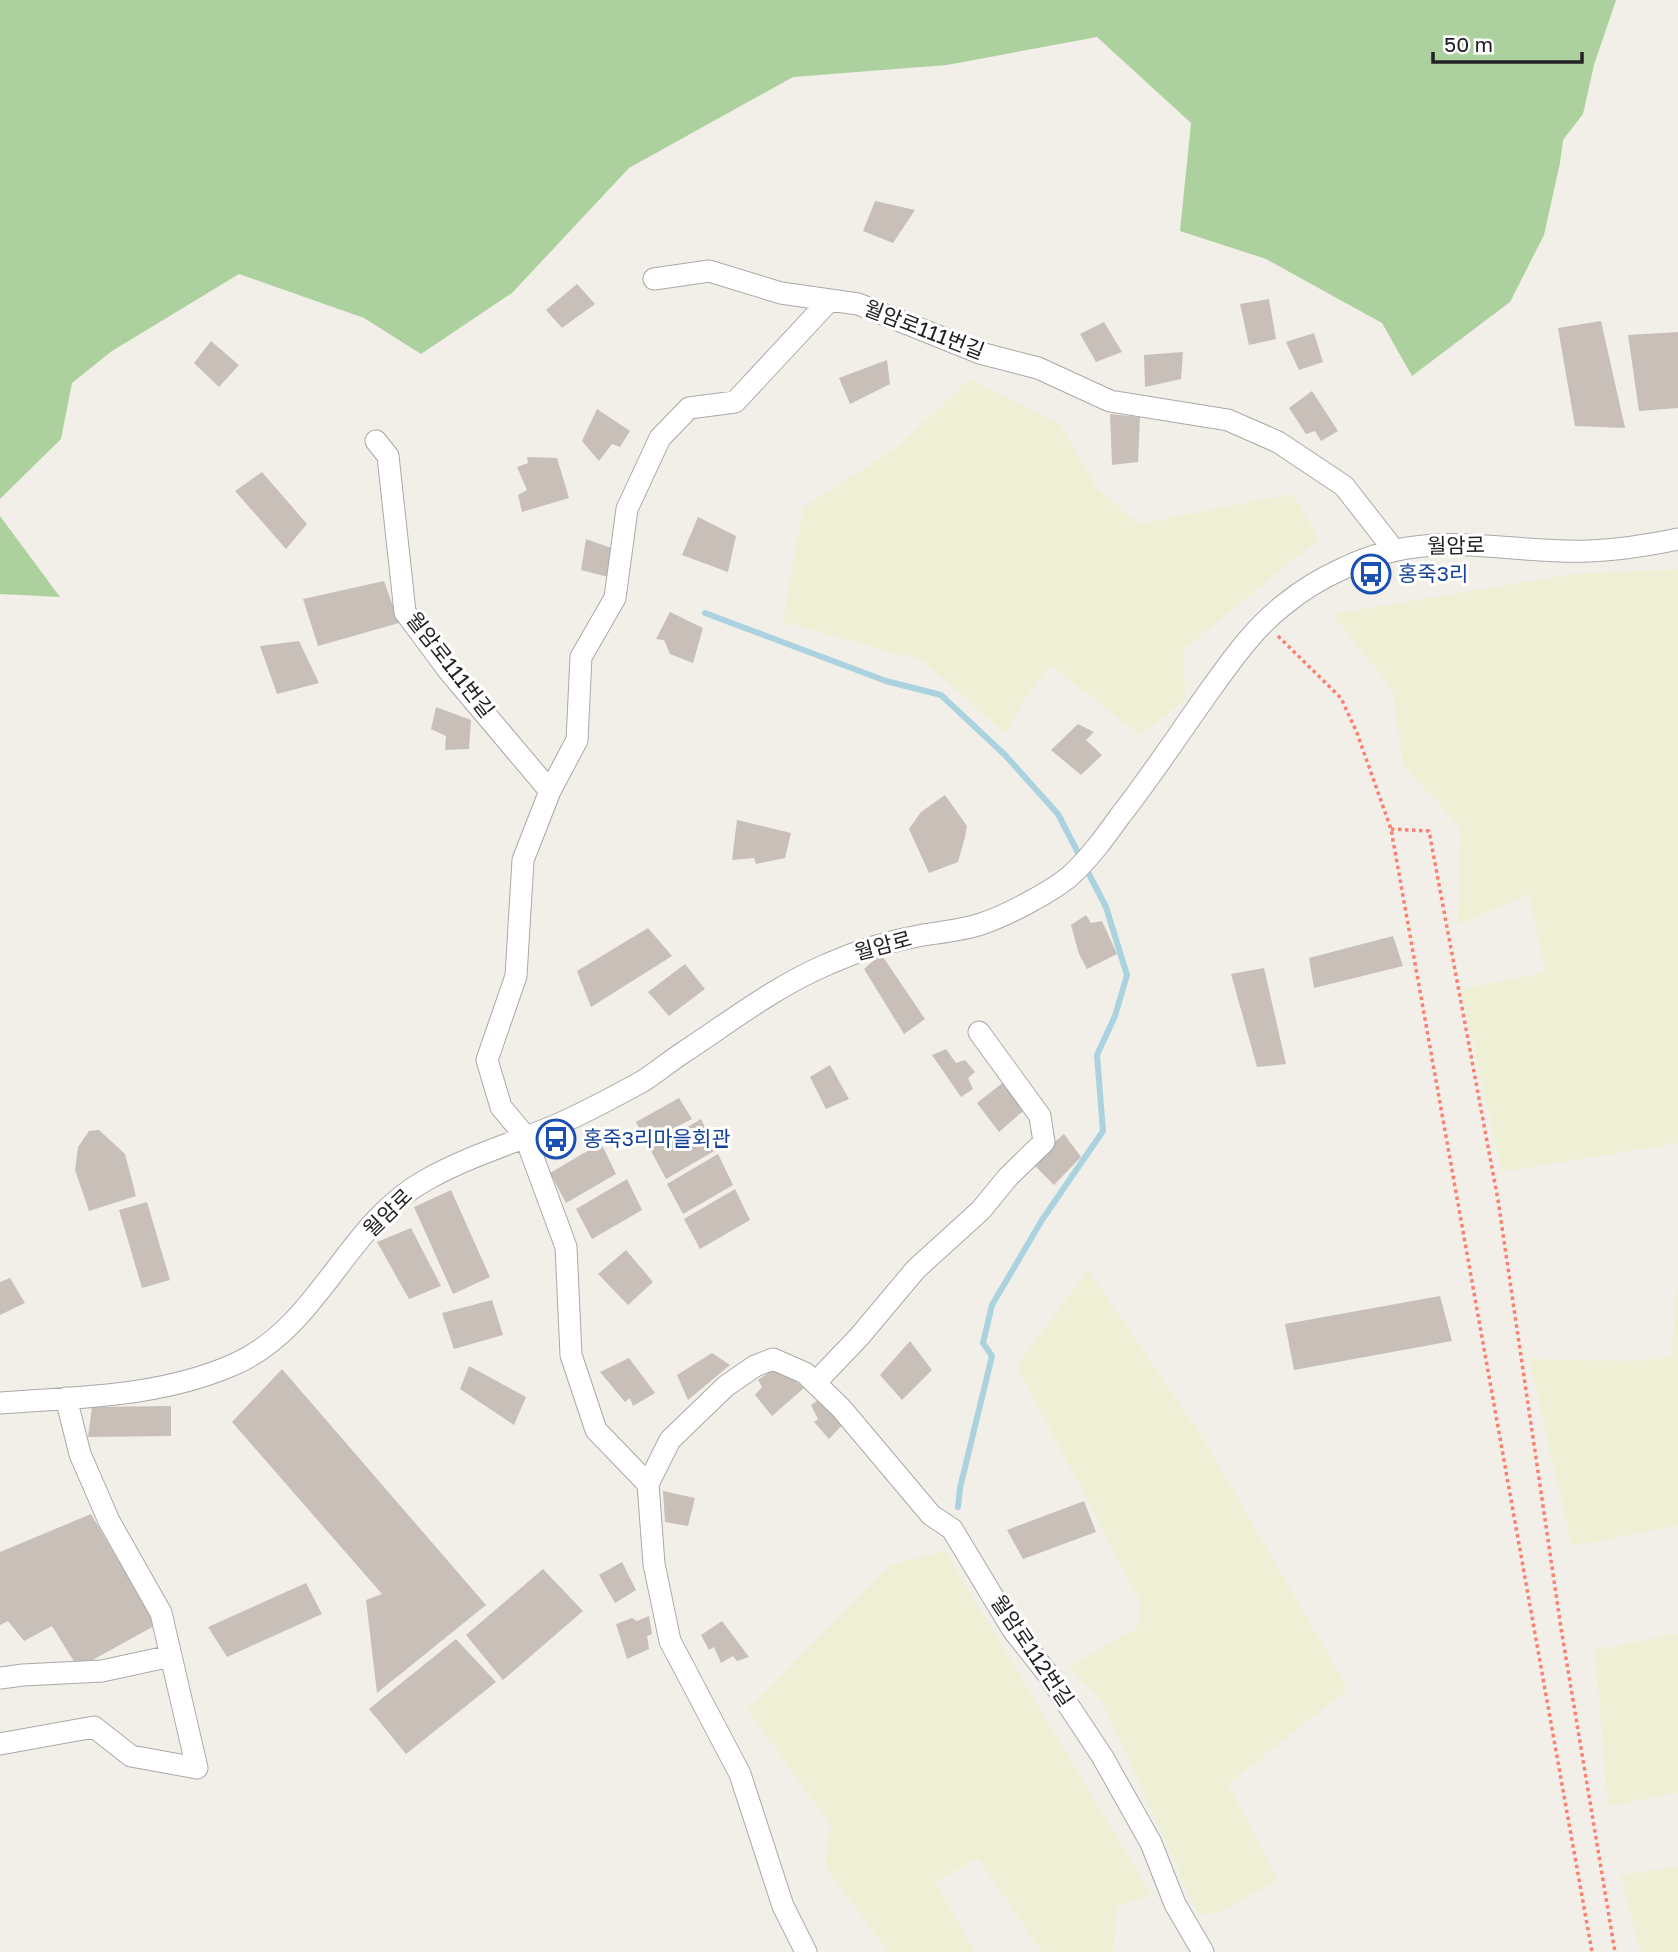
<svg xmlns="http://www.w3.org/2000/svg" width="1678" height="1952" viewBox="0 0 1678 1952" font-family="'Golos Text','Noto Sans KR',sans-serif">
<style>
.farmland{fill:#eef0d5}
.forest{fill:#add19e}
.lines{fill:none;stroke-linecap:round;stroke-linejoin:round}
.stream{stroke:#aad3df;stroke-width:6}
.building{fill:#c7bfb8}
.minor-casing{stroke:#a9a9a9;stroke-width:23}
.path{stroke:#fa8072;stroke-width:3.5;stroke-dasharray:3.5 3.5;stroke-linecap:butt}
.minor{stroke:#fff;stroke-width:21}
.labels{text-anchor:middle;stroke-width:6;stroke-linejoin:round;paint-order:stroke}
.street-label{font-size:21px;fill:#222;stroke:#fff}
.transit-label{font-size:21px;fill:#164399;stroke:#fff;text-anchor:start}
</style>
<rect width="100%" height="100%" fill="#f2efe9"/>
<path class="farmland" d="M969,379L1060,424L1096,487L1139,524L1293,494L1319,539L1183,650L1186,698L1140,736L1051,665L1026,696L1006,734L923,661L783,622L803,508L900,445Z
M1678,569V1143L1502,1172L1461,989L1546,972L1529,894L1458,925L1461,828L1403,765L1393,690L1332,614L1572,574Z
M1088,1270L1203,1438L1348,1689L1228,1784L1278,1880L1220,1912L1199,1915L1102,1701L1069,1667L1138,1627L1141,1603L1017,1366Z
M1678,1284V1526L1572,1546L1529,1359L1638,1361L1671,1357Z
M945,1551L1152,1896L1117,1906L1113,1952H1042L978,1858L935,1882L975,1952H889L825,1866L831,1825L747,1710L890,1565Z
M1678,1633V1793L1608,1806L1595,1650Z
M1678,1866V1952H1640L1621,1875Z"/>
<path class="forest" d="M0,0H1616L1594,65L1583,114L1563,140L1560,163L1544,235L1510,302L1412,376L1382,323L1266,259L1180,231L1191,123L1097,37L947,65L793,77L629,168L512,293L421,354L364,318L239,274L112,351L72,383L61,439L0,499Z
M0,516L60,597L0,594Z"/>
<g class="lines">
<path class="stream" d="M705,613L886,681L941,695L1005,755L1058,814L1106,907L1127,975L1115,1016L1097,1055L1103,1131L1042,1220L992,1305L983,1343L992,1356L960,1488L958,1507"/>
</g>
<path class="building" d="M875,201L915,210L893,243L863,231Z
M577,284L595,304L562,328L546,310Z
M1269,299L1276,339L1249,345L1240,304Z
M1601,321L1625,428L1575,426L1558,328Z
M1104,322L1122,352L1096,362L1080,334Z
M1678,332V408L1639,411L1628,335Z
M1314,333L1323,362L1299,370L1286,342Z
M211,341L239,365L219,387L194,363Z
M1183,352L1181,379L1145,387L1144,355Z
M887,360L890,384L850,404L839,378Z
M1312,391L1338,431L1321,441L1315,431L1306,434L1289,408Z
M597,409L630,431L620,447L612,444L599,461L582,441Z
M1110,414L1140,417L1138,462L1112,465Z
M527,457L557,458L569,498L522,512L518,495L527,490L517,467L528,463Z
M262,472L307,524L286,549L235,491Z
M698,517L736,536L728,572L682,555Z
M586,539L614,549L612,578L581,570Z
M384,581L399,623L318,646L303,599Z
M670,612L703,628L693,663L670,654L664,640L656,639Z
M299,641L319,683L277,694L260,646Z
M436,707L471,720L469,749L445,750L446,736L431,729Z
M1078,724L1094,732L1086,740L1102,755L1081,775L1051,750Z
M945,795L967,826L965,837L958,862L929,873L909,829L921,812Z
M737,820L791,833L785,858L756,864L754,858L732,860Z
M1086,915L1091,923L1102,921L1117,954L1087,969L1079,954L1071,925Z
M648,928L672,956L591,1007L577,971Z
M1393,936L1403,966L1314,988L1309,958Z
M881,954L925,1019L904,1034L864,969Z
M685,964L705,989L669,1016L648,992Z
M1264,968L1286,1064L1257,1067L1231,974Z
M946,1049L956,1063L965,1060L975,1072L968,1078L973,1089L961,1097L932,1055Z
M830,1065L849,1099L826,1109L810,1077Z
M1005,1081L1028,1107L999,1132L977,1103Z
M679,1098L692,1119L646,1142L636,1122Z
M701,1119L716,1150L666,1179L650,1149Z
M99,1130L125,1154L136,1196L89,1211L75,1170L78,1147L89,1131Z
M1064,1134L1081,1157L1054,1185L1031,1162Z
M601,1143L616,1174L566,1203L550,1173Z
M718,1154L733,1185L683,1214L667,1184Z
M627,1179L642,1210L592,1239L576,1209Z
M735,1189L750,1220L700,1249L684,1219Z
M451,1190L490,1277L453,1294L414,1207Z
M147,1202L170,1280L142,1288L119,1210Z
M411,1228L441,1286L409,1299L377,1242Z
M626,1250L653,1282L628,1305L598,1274Z
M10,1278L25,1303L0,1315V1282Z
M1440,1296L1452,1341L1294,1370L1285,1324Z
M492,1300L503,1335L454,1349L442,1313Z
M910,1341L932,1370L902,1400L880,1375Z
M712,1353L730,1365L688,1400L677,1375Z
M629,1358L655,1393L633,1406L630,1398L625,1402L600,1372Z
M469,1366L526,1397L514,1425L460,1389Z
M778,1366L804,1388L772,1416L755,1395L762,1387L758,1380Z
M282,1369L486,1605L377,1693L366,1600L382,1594L232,1422Z
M821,1398L844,1423L829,1439L814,1422L818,1419L811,1405Z
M171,1406V1436L88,1437L92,1407Z
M663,1491L695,1498L688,1526L665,1522Z
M1084,1501L1096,1532L1023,1559L1007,1530Z
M91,1514L156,1625L78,1668L52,1626L24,1641L8,1621L0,1625V1552Z
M622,1562L636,1590L615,1603L599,1575Z
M543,1569L583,1611L503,1680L466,1635Z
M306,1583L322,1614L227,1657L208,1627Z
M649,1616L652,1634L647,1636L649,1649L627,1659L616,1624L632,1618L637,1621Z
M722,1621L749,1657L737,1661L733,1656L721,1663L714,1647L709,1650L701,1635Z
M456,1639L496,1682L406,1754L369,1709Z"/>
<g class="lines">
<defs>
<path id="minor" d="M654,279L709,271L781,293L858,304L980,353L1038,368L1110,401L1228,420L1278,442L1344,486L1394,550
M376,441L388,456L405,612L448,670L550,791
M815,1383L859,1337L916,1269L981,1210L1008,1177L1044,1142L1040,1116L979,1032
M0,1403C79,1397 161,1397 235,1364C320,1326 346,1224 426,1180C466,1157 511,1144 554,1126C585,1113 614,1097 643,1081C657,1072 670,1061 684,1052C731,1021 776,986 828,964C859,950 889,941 923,935C942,932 963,930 981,924C1006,916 1049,893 1069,877C1089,859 1105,837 1120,816C1153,774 1182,729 1213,686C1234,657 1256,626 1285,604C1302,590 1324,577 1344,568C1431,526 1500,554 1589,551C1619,550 1649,545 1678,539
M648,1484L670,1440L726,1386L755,1366L773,1359L805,1373L815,1383L841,1408L931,1515L952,1529L1013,1630L1047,1673L1102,1756L1151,1843L1175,1904L1203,1952
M0,1678L23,1675L102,1671L171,1656
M0,1744L94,1727L131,1756L197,1768L161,1613L109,1521L80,1454L66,1398
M806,1952L783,1906L740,1774L670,1641L654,1564L648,1484L596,1430L571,1355L566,1247L525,1136L501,1107L487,1060L516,976L523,860L550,791L577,740L581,657L615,598L627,509L660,438L689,408L735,402L829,301"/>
</defs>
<use href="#minor" class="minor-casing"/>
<path class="path" d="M1278,636L1341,698L1357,733L1391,829L1592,1952
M1391,829L1429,831L1498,1200L1561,1628L1615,1952"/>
<use href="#minor" class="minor"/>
</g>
<defs>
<symbol id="bus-ring" viewBox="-11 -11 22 22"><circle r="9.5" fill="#fff" stroke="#1a4fb4" stroke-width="1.5"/><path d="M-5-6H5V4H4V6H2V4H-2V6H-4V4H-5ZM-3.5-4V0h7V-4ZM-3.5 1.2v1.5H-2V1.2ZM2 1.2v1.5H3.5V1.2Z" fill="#1a4fb4"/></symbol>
</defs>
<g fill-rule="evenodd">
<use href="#bus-ring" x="1349" y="552" width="44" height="44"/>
<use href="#bus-ring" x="534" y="1117" width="44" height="44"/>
</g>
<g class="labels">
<g class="street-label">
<text transform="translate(924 330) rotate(21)" y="7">월암로111번길</text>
<text transform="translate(1456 546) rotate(-1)" y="7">월암로</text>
<text transform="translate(450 665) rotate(52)" y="7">월암로111번길</text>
<text transform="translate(883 946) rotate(-15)" y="7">월암로</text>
<text transform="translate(388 1213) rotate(-44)" y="7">월암로</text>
<text transform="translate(1032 1651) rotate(56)" y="7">월암로112번길</text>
</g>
<g class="transit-label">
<text x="1398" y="581">홍죽3리</text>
<text x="583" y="1146">홍죽3리마을회관</text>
</g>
</g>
<path d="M1433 52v10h149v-10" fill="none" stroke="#222222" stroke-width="3.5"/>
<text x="1444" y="52" font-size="21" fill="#222222" stroke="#ffffff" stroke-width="5" paint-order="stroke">50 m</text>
</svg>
